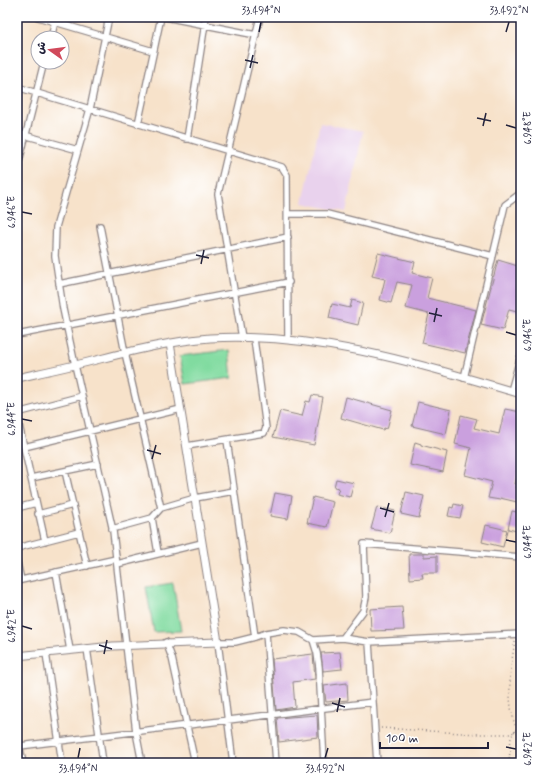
<svg xmlns="http://www.w3.org/2000/svg" width="538" height="780" viewBox="0 0 538 780" font-family="Mynerve,'Playpen Sans Arabic',sans-serif">
<style>
.built{fill:#e9d2ed}
.green{fill:#81dba0;stroke:#527e6e}
.building{fill:#caa0de}
.lines{fill:none;stroke-linecap:round;stroke-linejoin:round}
.minor-casing{stroke:#8c8282;stroke-width:8}
.tertiary-casing{stroke:#8c8282;stroke-width:9}
.path{stroke:#8c8282;stroke-width:1.5;stroke-dasharray:1 3;stroke-linecap:butt}
.minor{stroke:#fff;stroke-width:5.5}
.tertiary{stroke:#fff;stroke-width:7}
.ticks{fill:none;stroke:#22223b;stroke-width:1.5}
.neatline{fill:none;stroke:#22223b;stroke-width:1.5}
.ticks-label{font-size:10px;text-anchor:middle;fill:#22223b}
</style>
<rect width="100%" height="100%" fill="#fff"/>
<filter id="ink" filterUnits="userSpaceOnUse"><feTurbulence type="fractalNoise" baseFrequency=".025" numOctaves="2"/><feDisplacementMap in="SourceGraphic" scale="8" xChannelSelector="R" yChannelSelector="G"/><feConvolveMatrix kernelMatrix="1 2 1 2 8 2 1 2 1" color-interpolation-filters="sRGB"/></filter>
<filter id="wash" filterUnits="userSpaceOnUse"><feTurbulence type="fractalNoise" baseFrequency=".012" numOctaves="4" result="noise"/><feDisplacementMap in="SourceGraphic" scale="16" xChannelSelector="R" yChannelSelector="G"/><feGaussianBlur stdDeviation="0.9" result="paint"/><feColorMatrix in="noise" values="0 0 0 0 0 0 0 0 0 0 0 0 0 0 0 0 0 1.4 0 .05"/><feComposite in="paint" operator="in"/></filter>
<g filter="url(#wash)">
<rect width="100%" height="100%" fill="#f7e2ca"/>
<path class="built" d="M320,123L363,131L346,212L303,203Z"/>
<path class="green" d="M229,350L232,378L185,384L180,356Z
M173,583L181,631L154,632L146,587Z"/>
<g id="blocks">
<path class="building" d="M378,253L415,262L412,273L432,278L427,298L476,310L465,353L422,343L429,314L406,308L412,285L397,282L391,303L380,300L385,279L372,276Z
M498,260L521,267V312L509,309L503,330L481,325Z
M352,300L363,303L358,325L329,318L332,304L350,308Z
M312,395L323,397L314,445L273,437L280,411L302,416L306,401L310,402Z
M346,397L392,410L387,429L384,428L383,430L341,418Z
M418,402L451,410L446,434L412,426Z
M505,409L521,412V460L515,484H517L516,488L521,489V500L518,499L517,502L500,498V500L488,498L492,482L465,475L471,448L455,444L461,415L477,419L474,428L499,434Z
M415,442L421,444V445L447,452L443,472L410,465Z
M336,479L354,483L350,497L337,494L339,488L334,487Z
M406,492L424,496L419,518L401,514Z
M275,493L292,496L288,519L270,516Z
M313,497L333,502L327,527L307,523Z
M454,504L463,506L460,518L448,516L450,507L453,508Z
M377,507L395,511L390,533L371,529Z
M512,511L521,513V532L508,529Z
M486,525L507,530L503,547L482,542Z
M409,554H424V557L437,556V573H422L423,578L410,579Z
M402,607L404,630L371,631L370,609Z
M340,652L342,669L323,671L321,653Z
M313,654L315,679L293,682L295,707L276,710L272,659Z
M347,683L348,700L326,702L324,686Z
M317,715L318,737L279,742L277,718Z"/>
</g>
</g>
<g filter="url(#ink)">
<use href="#blocks" fill-opacity="0" stroke="#8c8282" stroke-width="1"/>
<g class="lines">
<defs>
<path id="minor" d="M38,17L153,51
M109,17L90,109L56,227L55,256L63,309L75,365L113,531L136,732L142,763
M165,17L256,35
M51,38L56,17
M17,87L282,167L287,175L288,340
M138,124L161,17
M17,133L78,150
M187,139L206,17
M17,170L44,62
M288,214H327L493,256
M100,226L125,353L161,508
M59,284L288,237
M17,335L289,282
M242,338L218,194L260,17
M464,378L505,205L521,193
M511,391L521,355
M17,413L82,396
M17,416L45,541
M227,440L255,637L235,642H218L233,763
M187,446L264,433L266,428L254,339
M24,447L181,409
M65,471L87,566
M31,478L98,464
M17,508L36,503
M38,514L73,505
M152,518L158,553
M112,529L152,518L161,508L195,498L234,491
M17,548L79,532
M17,562L21,580
M117,564L202,543
M56,572L70,650
M17,581L116,559
M266,633L284,630L299,632L313,640L343,638L369,642L502,635L520,634L521,632
M255,637L266,633L276,763
M343,638L363,611L366,597L364,544L521,557
M313,640L317,653L319,667L324,763
M166,642L172,658L195,763
M369,642L377,763
M87,648L103,763
M46,653L62,763
M17,734L23,763
M20,746L373,702"/>
<path id="tertiary" d="M17,378C44,372 72,366 100,359C136,350 172,341 210,338C317,332 419,364 521,394
M17,656L113,646L218,642L170,343"/>
</defs>
<use href="#minor" class="minor-casing"/>
<use href="#tertiary" class="tertiary-casing"/>
<path class="path" d="M515,641C510,670 506,700 516,728
M381,728L479,734H511L521,726
M509,763L511,737L515,731"/>
<use href="#minor" class="minor"/>
<use href="#tertiary" class="tertiary"/>
</g>
</g>
<path class="ticks" d="M259,32L261,22M506,32L509,22M245,60L258,63M250,68L253,55M477,118L491,121M506,125L516,128M483,126L486,113M22,212L32,214M196,255L209,258M201,264L204,250M429,313L442,316M434,322L437,308M506,332L516,335M22,419L32,421M147,450L161,454M152,459L156,445M380,508L394,512M385,517L389,503M506,540L516,542M22,626L32,629M99,645L112,649M104,654L107,640M332,703L345,707M337,712L340,698M506,747L516,749M78,758L80,748M325,758L328,748"/>
<rect width="538" height="780" fill="none" stroke="#fff" stroke-width="44"/>
<g transform="translate(50 50) rotate(284)"><circle r="19" fill="#ffffff" stroke="#a7a7b1"/>
<path d="M0-3L7 15L0 10L-7 15Z" fill="#d1495b"/>
<text y="-6" font-size="11" font-weight="bold" text-anchor="middle" fill="#22223b">ش</text>
</g>
<path d="M380 742v6h108v-6" fill="none" stroke="#22223b" stroke-width="2"/>
<text x="386" y="742" font-size="12" fill="#22223b" stroke="#ffffff" stroke-width="3" paint-order="stroke">100 m</text>
<rect x="22" y="22" width="494" height="736" class="neatline"/>
<g class="ticks-label">
<text x="261" y="14">33.494°N</text>
<text x="509" y="14">33.492°N</text>
<text transform="translate(527 128) rotate(-90)" y="4">6.948°E</text>
<text transform="translate(11 212) rotate(-90)" y="4">6.946°E</text>
<text transform="translate(527 335) rotate(-90)" y="4">6.946°E</text>
<text transform="translate(11 419) rotate(-90)" y="4">6.944°E</text>
<text transform="translate(527 542) rotate(-90)" y="4">6.944°E</text>
<text transform="translate(11 626) rotate(-90)" y="4">6.942°E</text>
<text transform="translate(527 749) rotate(-90)" y="4">6.942°E</text>
<text x="78" y="772">33.494°N</text>
<text x="325" y="772">33.492°N</text>
</g>
</svg>
